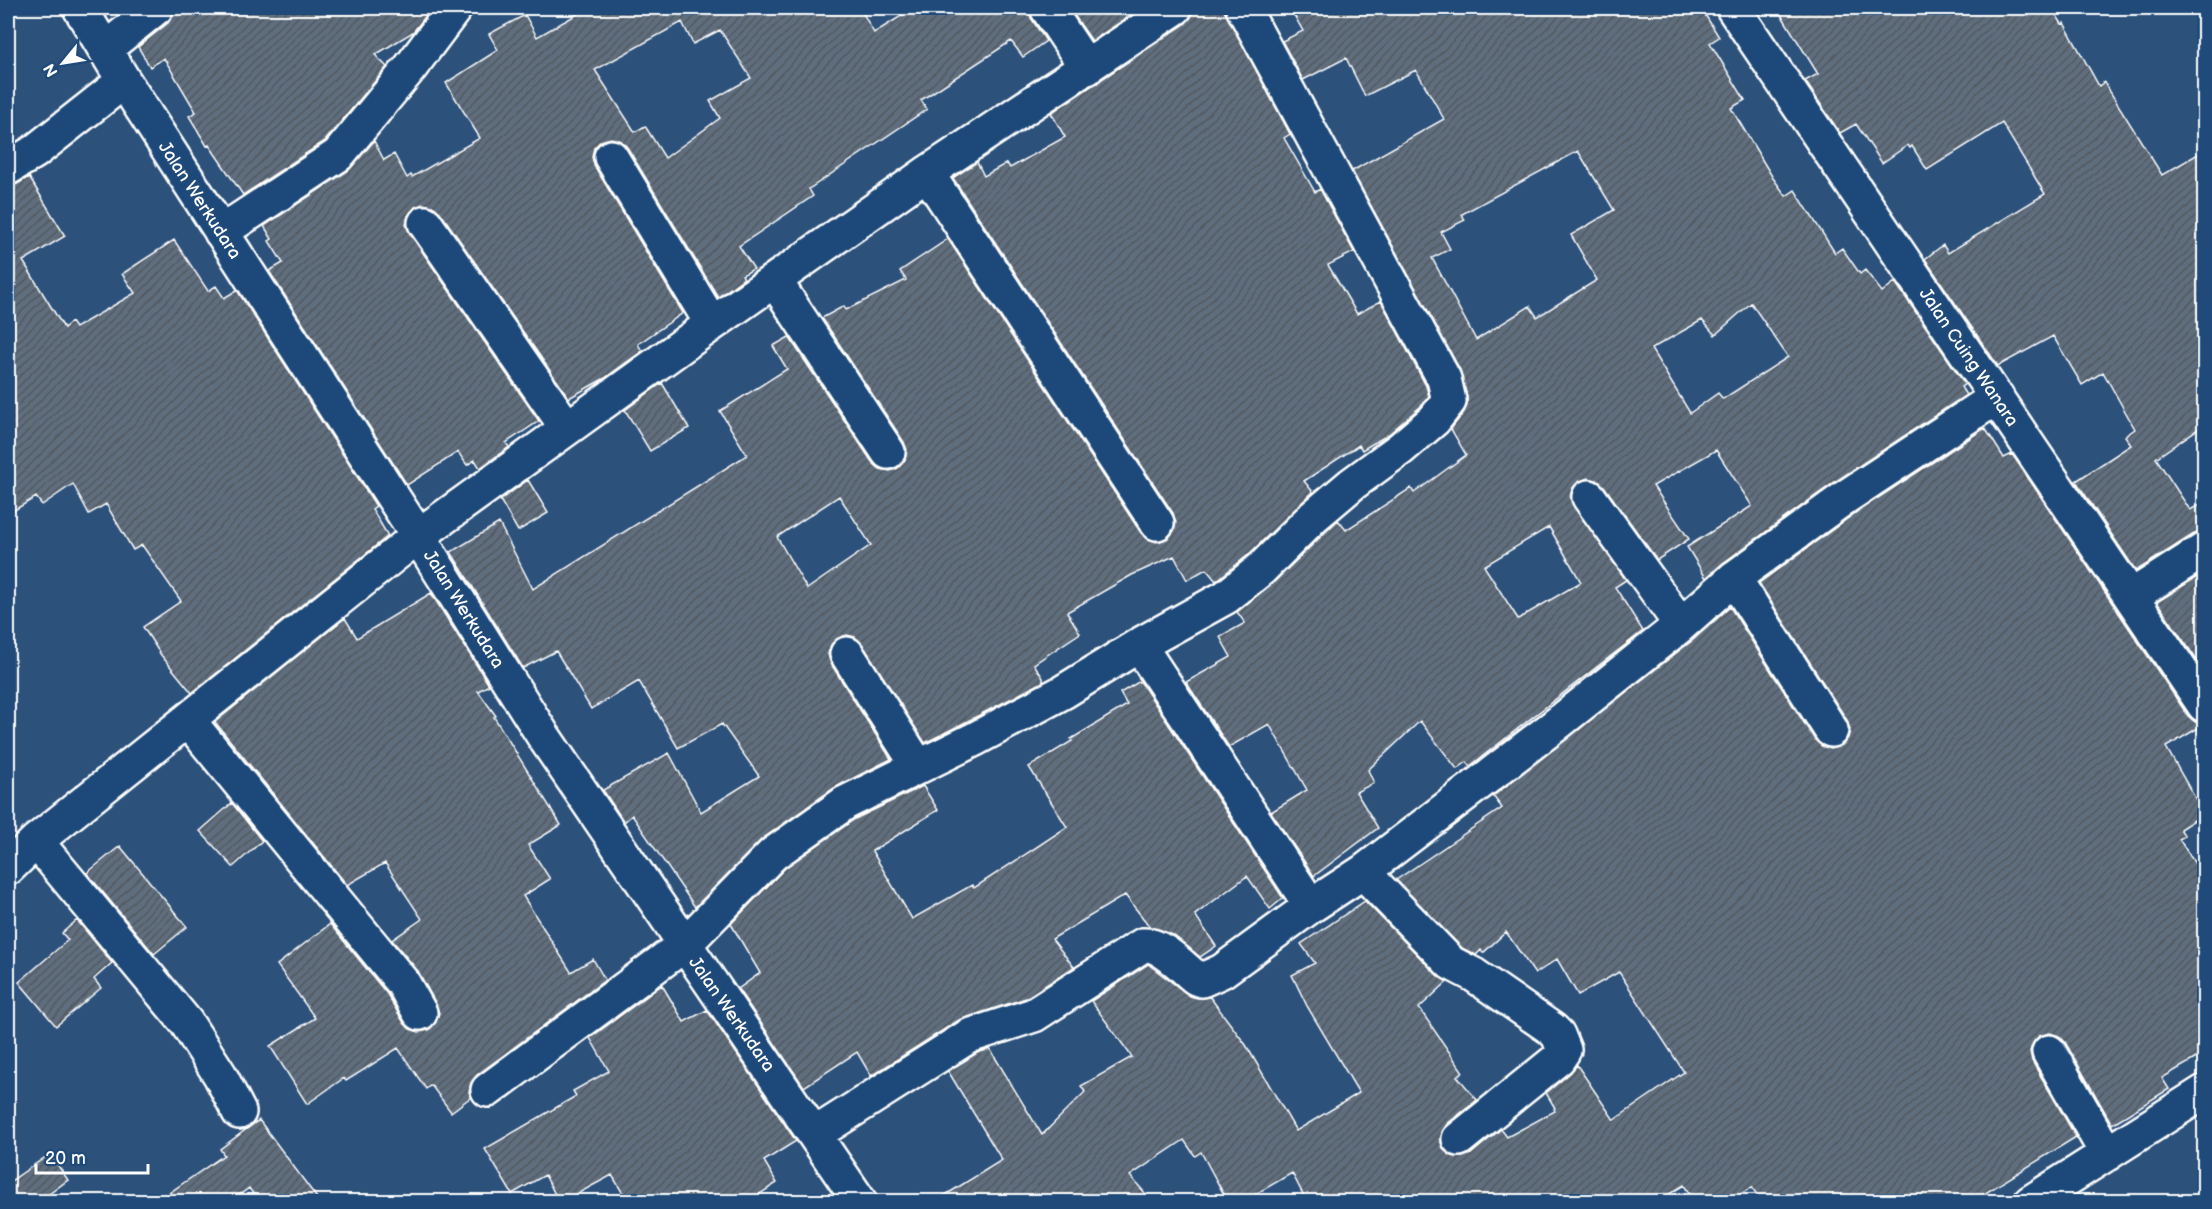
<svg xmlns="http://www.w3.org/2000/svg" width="2212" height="1209" viewBox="0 0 2212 1209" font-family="'Balsamiq Sans',sans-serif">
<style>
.building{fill:url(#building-hatch);stroke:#fff;stroke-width:1.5;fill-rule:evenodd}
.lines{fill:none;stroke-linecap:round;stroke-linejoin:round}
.minor-casing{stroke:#fff;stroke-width:38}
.minor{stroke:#1f4a7a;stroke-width:33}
.labels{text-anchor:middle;stroke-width:6;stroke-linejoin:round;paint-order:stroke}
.street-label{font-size:18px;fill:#fff;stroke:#1f4a7a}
</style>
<defs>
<pattern id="building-hatch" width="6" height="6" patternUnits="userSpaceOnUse" patternTransform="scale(1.5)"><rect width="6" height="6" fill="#5e6e7e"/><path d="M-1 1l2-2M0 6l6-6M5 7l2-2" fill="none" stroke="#52585e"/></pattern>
</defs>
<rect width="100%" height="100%" fill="#2c517b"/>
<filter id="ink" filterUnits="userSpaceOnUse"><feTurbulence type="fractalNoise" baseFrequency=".0167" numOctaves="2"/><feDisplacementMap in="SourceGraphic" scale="12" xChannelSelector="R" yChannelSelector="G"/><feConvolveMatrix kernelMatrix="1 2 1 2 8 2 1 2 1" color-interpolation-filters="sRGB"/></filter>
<g filter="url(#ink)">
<path class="building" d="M174,8H432L413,32L375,55L387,67L325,141L243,195L209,145L207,146L189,116L196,112L164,58L150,67L138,47L168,23L173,15Z
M588,8H860L874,33L914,8H1029L1031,18L1046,41L1023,57L1011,41L921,100L927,109L809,189L813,196L739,246L754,269L742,275L744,278L718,297L627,147L621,141L611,138L601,141L594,148L592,157L595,167L683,313L638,344L642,351L605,378L569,398L440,212L432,206L423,204L415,207L408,216L406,225L410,234L539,421L506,443L509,447L480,468L475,460L467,465L458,452L407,485L269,271L283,263L269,241L272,239L264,226L349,170L374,141L384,160L394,154L407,178L411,175L412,177L480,138L446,83L498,50L489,34L525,15L537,37ZM682,22L693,44L720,30L751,78L710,101L720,118L665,158L645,126L635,132L595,70Z
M1069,8H1142L1092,41Z
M1194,8H1223L1290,134L1284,138L1315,192L1320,189L1354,252L1328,265L1357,314L1381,301L1426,386L1429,396L1420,407L1389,434L1362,450L1359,445L1304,481L1313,492L1248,555L1216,581L1206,569L1187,580L1174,556L1132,575L1067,612L1080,633L1034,664L1043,678V682L925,743L862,644L855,637L847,635L837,639L831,645L828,654L831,664L891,759L834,788L762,839L695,907L632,815L624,822L603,790L669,753L701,812L759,776L722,724L678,748L639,681L591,709L556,651L523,668L451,552L499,523L533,589L747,455L720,411L787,369L773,346L789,337L872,462L880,469L890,471L898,468L905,460L907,450L904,442L822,318L844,306L846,310L906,280L900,271L948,239L1141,533L1148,539L1157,542L1168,538L1174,531L1176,523L1173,513L953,178L977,162L984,176L1007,163L1010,168L1065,137L1051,113L1185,24L1191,17ZM839,496L871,545L807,589L777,537Z
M1290,8H1701L1719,37L1710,43L1745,100L1731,108L1773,178L1786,196L1795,190L1835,253L1842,248L1860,274L1865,270L1882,292L1895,282L1965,384L1961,387L1966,395L1836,481L1723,563L1706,578L1687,547L1752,506L1716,450L1653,486L1689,539L1657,560L1604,486L1596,480L1588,478L1578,482L1572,489L1570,498L1574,507L1626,580L1615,587L1643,631L1470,766L1467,762L1457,769L1420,721L1368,770L1374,783L1356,792L1378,828L1314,876L1271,812L1307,790L1269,724L1229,747L1186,682L1231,657L1220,637L1245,623L1237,612L1274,582L1338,520L1346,530L1411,488L1414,493L1466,455L1451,429L1464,412L1467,405V397L1460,370L1352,171L1444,119L1416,70L1365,96L1346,58L1303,80L1282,41L1303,31ZM1578,151L1614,210L1571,235L1597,280L1537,317L1530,306L1476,340L1432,258L1450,249L1441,232L1465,220L1462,214ZM1751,303L1788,357L1723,399L1718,393L1690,413L1651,349L1702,320L1715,335ZM1549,527L1581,582L1518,619L1484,566Z
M1777,8H2052L2062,24L2064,23L2099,86L2104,82L2162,175L2205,150V424L2156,458L2190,510L2205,502V531L2194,534L2136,571L2076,481L2131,445L2125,436L2135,429L2103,372L2082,385L2053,336L1998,366L1925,259L1943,245L1948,253L2045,194L2002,123L1927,170L1912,146L1910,148L1908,145L1882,163L1856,124L1840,133L1805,81L1818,74Z
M29,177L65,236L23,261L64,328L71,322L75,328L135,293L122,274L174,240L208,291L216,286L224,298L237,290L376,506L372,509L388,536L192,693L161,655L143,627L181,601L142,545L133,550L106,504L89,514L73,484L42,505L36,497L8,514V187L17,184Z
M662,383L689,428L650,451L625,410Z
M1985,428L2004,458L2012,454L2188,716L2195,722L2205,724L2166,747L2204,814L2180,829L2185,836L2179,839L2205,879V1053L2162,1078L2169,1089L2112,1124L2065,1042L2059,1036L2050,1033L2039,1036L2033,1043L2030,1051L2032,1061L2076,1137L1971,1202H1761L1752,1187L1728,1202H1694L1684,1185L1656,1202H1307L1292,1173L1242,1202H1228L1201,1152L1195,1156L1184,1140L1130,1176L1153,1202H934L1002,1160L948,1071L977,1053L990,1049L1042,1135L1085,1092L1081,1086L1132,1057L1091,1001L1148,964L1190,996L1197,998L1210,997L1246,1045L1296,1131L1359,1093L1307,1006L1292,975L1315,963L1301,944L1365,901L1438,976L1447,982L1419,1008L1463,1072L1457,1076L1477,1100L1447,1124L1442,1132L1441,1142L1444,1150L1452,1156L1462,1157L1471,1154L1501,1129L1507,1137L1555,1111L1554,1109L1555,1108L1546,1093L1570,1073L1577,1065L1614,1120L1684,1072L1619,972L1578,995L1557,959L1535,974L1506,932L1483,953L1481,950L1476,955L1462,948L1396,880L1502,808L1493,796L1693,640L1730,607L1815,740L1822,746L1831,749L1842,745L1848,738L1850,730L1847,720L1759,583L1858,511Z
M528,480L548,513L518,531L500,500Z
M2205,572V672L2157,602Z
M431,593L489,685L478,691L496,716L494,717L561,825L528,845L550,879L523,896L571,972L593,959L605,980L477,1075L471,1083L469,1092L471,1097L451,1112L431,1085L426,1089L398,1048L346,1081L344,1078L307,1104L270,1046L315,1018L277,965L330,924L387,994L404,1023L410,1029L419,1032L429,1030L436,1022L439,1013L436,1004L418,971L392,940L422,919L385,863L347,885L215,722L345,618L357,638Z
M1140,681L1283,898L1270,909L1247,876L1195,915L1216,946L1200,957L1173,935L1150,927L1125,895L1052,939L1074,967L1026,998L959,1020L871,1076L857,1052L804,1087L738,989L760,973L731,924L785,868L855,819L923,786L938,810L872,851L912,919L972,885L974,888L1067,827L1029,767L1072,741L1071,739L1127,705L1120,693Z
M232,803L262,841L233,867L200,831Z
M120,846L187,927L154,954L87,873Z
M77,920L112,963L94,979L101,988L56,1026L19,982L68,940L62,933Z
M662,985L684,1022L707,1010L796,1141L764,1161L777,1183L747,1202H628L612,1175L562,1202H559L545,1175L512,1194L485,1149L576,1096L573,1091L609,1071L590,1038Z
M259,1120L320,1202H259L249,1188L230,1202H156L224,1155L220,1149Z
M50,1154L68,1180L38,1202H8V1183Z"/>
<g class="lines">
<defs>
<path id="minor" d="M80,8L124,81L418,536L544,737L860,1202
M1047,8L1087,68
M1733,8L2204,705
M105,49L156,8
M611,157L712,324
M8,168L34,152L124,81
M927,173L1157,523
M425,223L567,428
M221,232L338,155L410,68L455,8
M775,281L888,452
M1589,497L1681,625
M1734,578L1831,730
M2132,596L2204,550
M1139,645L1311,906
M847,654L918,766
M188,720L403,983L420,1013
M36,841L186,1022L220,1075L239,1112
M8,868L36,841L418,536L712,324L927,173L1175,8
M1363,872L1451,963L1474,975L1552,1029L1558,1035L1564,1050L1558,1059L1459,1139
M2049,1052L2107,1154
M488,1090L684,945L773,854L845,803L975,739L1063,692L1139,645L1226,597L1261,569L1313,517L1352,484L1400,449L1434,420L1449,401L1444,379L1243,8
M815,1134L969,1036L1034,1015L1143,945C1161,943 1182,967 1196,978L1202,980L1222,971L1311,906L1363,872L1553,727L1681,625L1734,578L1847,496L1997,397
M2031,1202L2204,1092"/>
</defs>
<use href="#minor" class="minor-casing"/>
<use href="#minor" class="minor"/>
</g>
</g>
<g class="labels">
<g class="street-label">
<text transform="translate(200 200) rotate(57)" y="6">Jalan Werkudara</text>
<text transform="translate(1969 357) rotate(56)" y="6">Jalan Cuing Wanara</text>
<text transform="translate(464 609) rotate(58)" y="6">Jalan Werkudara</text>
<text transform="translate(732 1014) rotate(55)" y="6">Jalan Werkudara</text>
</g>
</g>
<rect width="2212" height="1209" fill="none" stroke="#1f4a7a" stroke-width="30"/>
<rect x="15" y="15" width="2182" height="1179" fill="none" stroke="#fff" stroke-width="2" filter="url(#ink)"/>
<g transform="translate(63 63) rotate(240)" stroke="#1f4a7a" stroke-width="4.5" paint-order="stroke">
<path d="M0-4.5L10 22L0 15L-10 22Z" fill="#ffffff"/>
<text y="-9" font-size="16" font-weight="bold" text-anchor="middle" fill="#ffffff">N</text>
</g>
<path d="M36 1164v9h112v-9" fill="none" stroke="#ffffff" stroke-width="3"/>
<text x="45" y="1164" font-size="18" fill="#ffffff" stroke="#1f4a7a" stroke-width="4.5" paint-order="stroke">20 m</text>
</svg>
